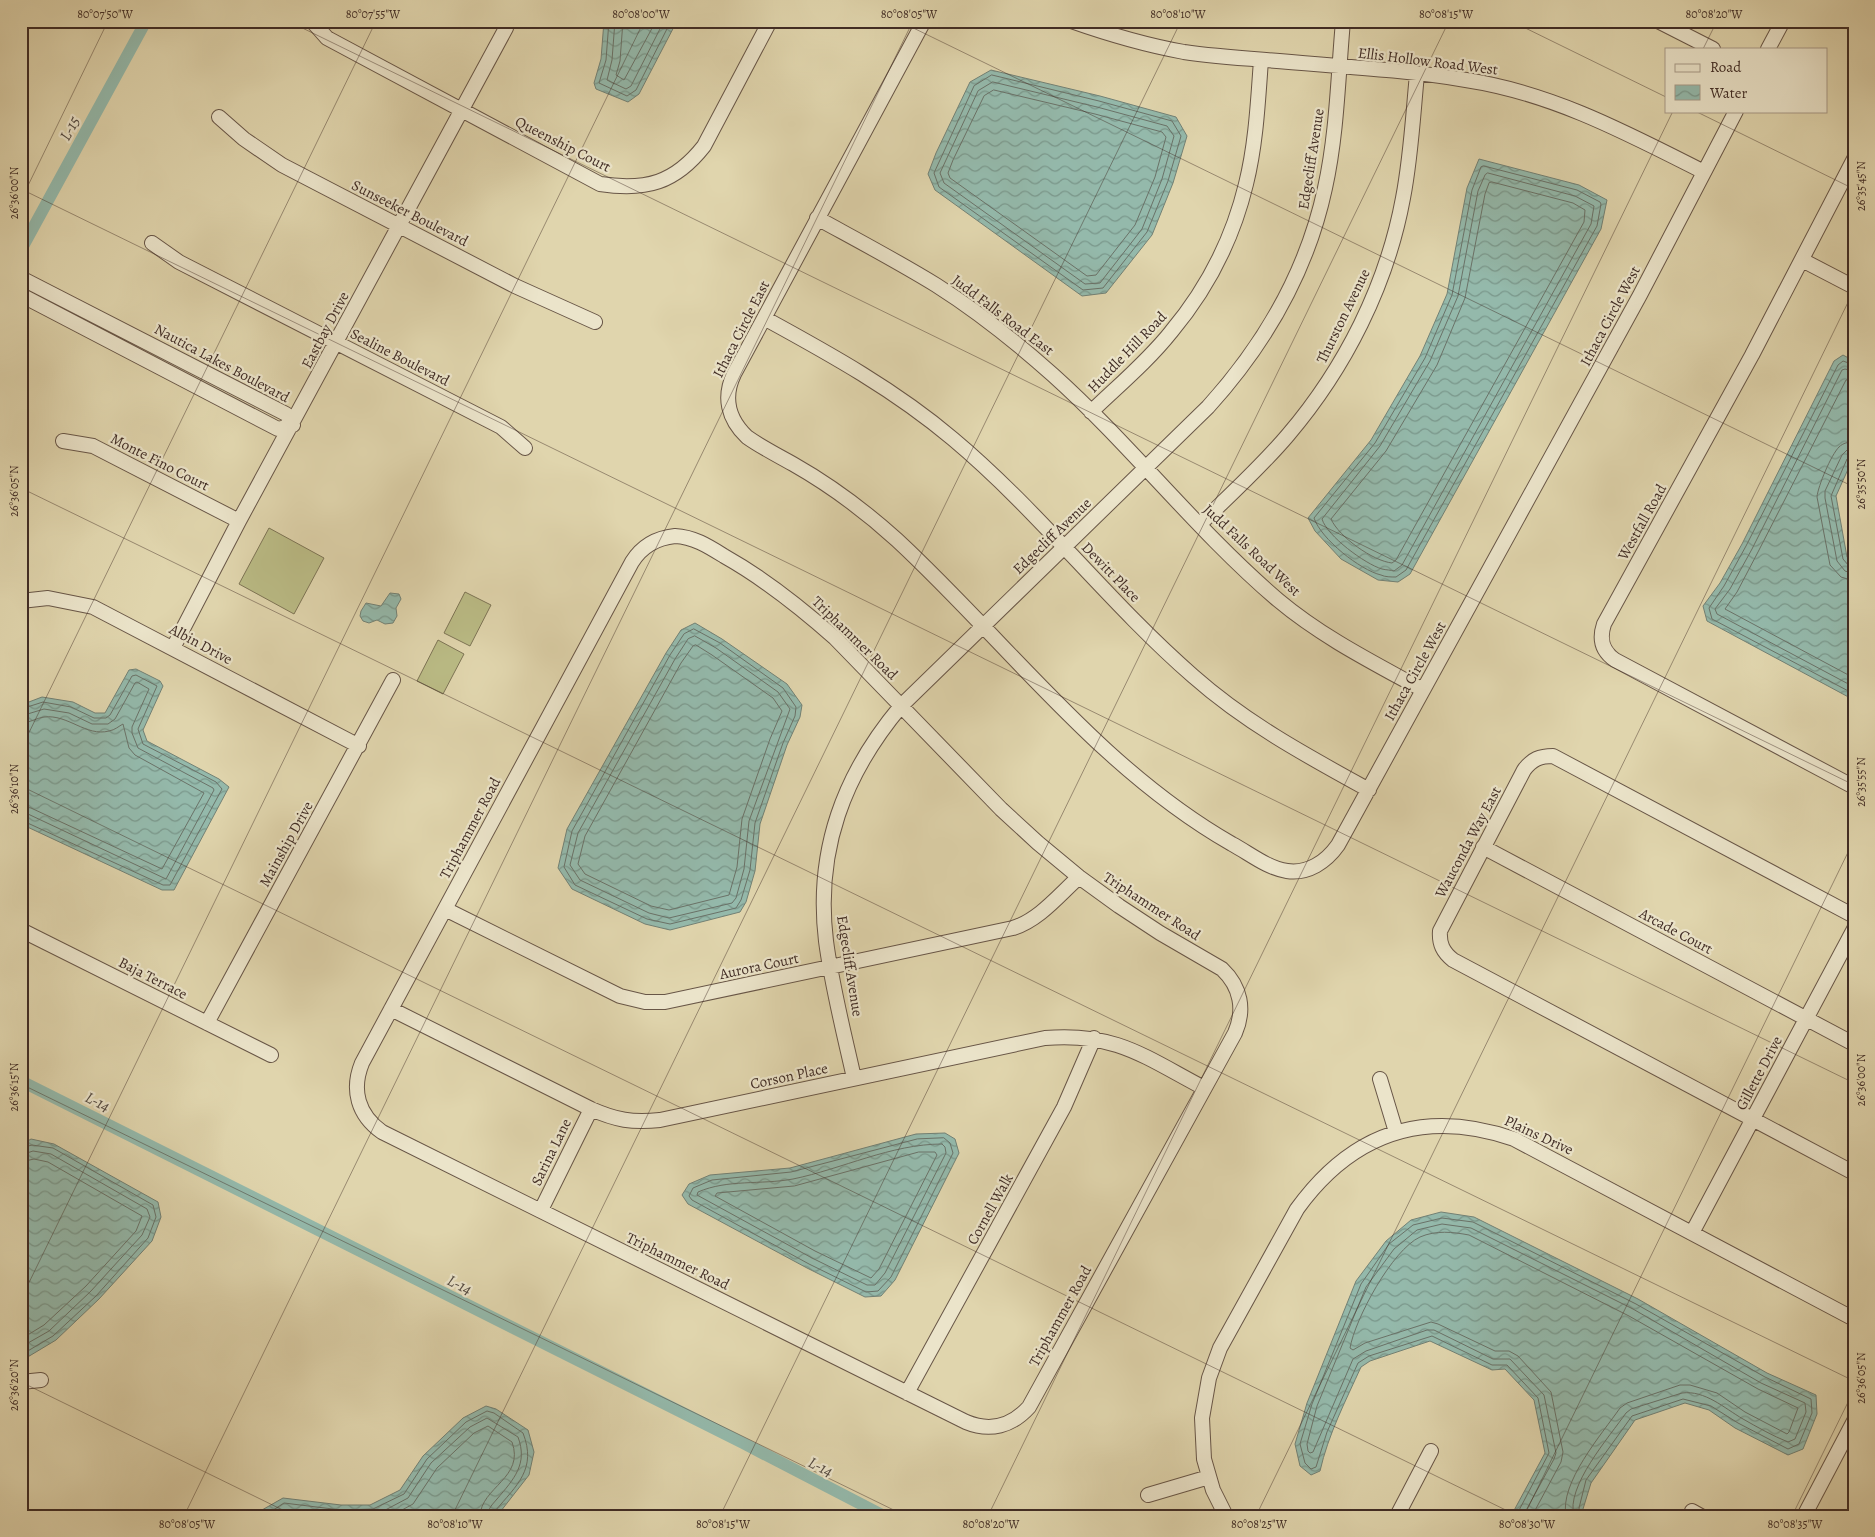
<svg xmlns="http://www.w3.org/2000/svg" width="1875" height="1537" viewBox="0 0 1875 1537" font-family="Alegreya,serif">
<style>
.pitch{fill:#babb85;stroke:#7d7455}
.water{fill:url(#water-waves);stroke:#728175}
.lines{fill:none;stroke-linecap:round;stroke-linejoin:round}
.shore{stroke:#6a7268;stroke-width:1}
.canal{stroke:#94b9ab;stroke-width:12}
.minor-casing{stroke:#685647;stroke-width:16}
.minor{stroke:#ebe4ca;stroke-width:14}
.ticks{fill:none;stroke:#402c25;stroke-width:1;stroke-opacity:0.45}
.labels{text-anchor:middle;stroke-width:4.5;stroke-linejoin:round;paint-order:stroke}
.street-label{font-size:15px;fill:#402c25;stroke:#ebe4ca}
.water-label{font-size:16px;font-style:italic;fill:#514840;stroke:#ebe4ca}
.neatline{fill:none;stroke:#402c25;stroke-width:2}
.ticks-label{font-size:12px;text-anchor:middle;fill:#402c25}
</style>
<defs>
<pattern id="water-waves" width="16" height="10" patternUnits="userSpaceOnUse" patternTransform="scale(1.25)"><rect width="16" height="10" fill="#94b9ab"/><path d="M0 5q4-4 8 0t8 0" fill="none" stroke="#7a978b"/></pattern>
</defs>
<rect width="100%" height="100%" fill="#e0d5ad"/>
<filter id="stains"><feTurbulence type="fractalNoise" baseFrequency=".004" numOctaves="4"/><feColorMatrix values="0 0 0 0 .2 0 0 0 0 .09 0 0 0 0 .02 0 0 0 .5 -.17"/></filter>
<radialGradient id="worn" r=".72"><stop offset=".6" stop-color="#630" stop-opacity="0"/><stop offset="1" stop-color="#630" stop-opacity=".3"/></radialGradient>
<path class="pitch" d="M269,528L324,558L294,614L239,584Z
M465,592L491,605L470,646L444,633Z
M438,640L464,654L443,694L417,681Z"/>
<path class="water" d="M604,21H677L639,94L628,102L596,89L594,83L601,59Z
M991,70L1100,96L1176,117L1187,136L1173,183L1152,235L1106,293L1082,296L935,190L928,174L936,153L970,82Z
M1479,159L1579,185L1607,200L1601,229L1410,574L1398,582L1378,580L1341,559L1315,531L1308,518L1371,440L1420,356L1447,294L1467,188Z
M1843,355L1854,361V456L1836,496L1847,557L1854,565V700L1707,621L1703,606L1720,583L1742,544L1834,361Z
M390,593L399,594L401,599L396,608L397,616L393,623L385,624L377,620L369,623L363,621L360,616L361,611L366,603L381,606Z
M695,623L722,639L787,684L802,705L800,717L787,745L760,824L755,871L746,902L740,912L670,930L645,924L572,889L558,868L567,829L666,653L681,630Z
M136,669L160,681L163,686L143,730L147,741L219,779L229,787L174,890H162L21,824V705L42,697L73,702L95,713H105L129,670Z
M945,1133L955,1139L959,1153L895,1280L881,1296L865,1297L807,1268L688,1204L682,1195L689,1184L710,1175L790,1168L916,1134Z
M31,1139L54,1144L158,1202L161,1217L152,1241L99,1299L56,1340L21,1361V1145Z
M1441,1212L1474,1217L1638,1299L1767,1373L1816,1395L1817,1414L1803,1449L1788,1455L1735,1428L1709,1410L1685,1403L1635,1420L1591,1483L1583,1509L1585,1516H1511L1545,1453L1534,1400L1505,1369L1492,1370L1430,1341L1370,1361L1361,1367C1346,1400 1328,1435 1320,1471L1311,1475L1300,1466L1295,1444L1307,1403L1356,1281L1386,1241L1411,1220Z
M486,1406L496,1409L528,1430L534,1452L529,1475L497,1516H257L262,1510L283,1498L341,1505H370L400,1490L423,1456L463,1418Z"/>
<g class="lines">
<path class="shore" d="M609,21L606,60L599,83L627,96L636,90L671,21
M615,21L612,60L607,80L626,89L631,86L664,21
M623,21L620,61L616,75L624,80L656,21
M992,75L1099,101L1172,121L1181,136L1168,181L1147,232L1103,288L1083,290L939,187L934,173L974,86Z
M993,82L1097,107L1167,126L1174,136L1162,179L1142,229L1100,283L1085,284L944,183L940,173L978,91Z
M994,90L1095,114L1162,132L1166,137L1155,177L1135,225L1096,275L1087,276L950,178L948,173L953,160L984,96Z
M1484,166L1577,190L1600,202L1601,204L1597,226L1406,570L1396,577C1391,577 1385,577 1381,575C1360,570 1321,539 1314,518L1375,443L1425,358L1452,295L1472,190L1481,167Z
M1488,173L1575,196L1594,206L1591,224L1402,565L1394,571C1391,570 1386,570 1382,569C1365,564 1327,536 1322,519L1380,446L1430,361L1458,296L1478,191L1485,175Z
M1492,182L1573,203L1585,210L1584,222L1396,560L1392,563C1373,561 1339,537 1331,519L1386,451L1437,365L1465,298L1485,194L1489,183Z
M1854,365L1843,361L1838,365L1746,546L1724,586L1709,608L1712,619L1854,694
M1854,371L1845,369L1842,370L1752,549L1730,589L1715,609L1717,614L1854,687
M1854,379L1846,380L1758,552L1737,592L1725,609L1854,678
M1854,442C1848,442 1843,443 1839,447C1831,455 1818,486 1817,497L1830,565L1841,577L1854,581
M1854,449L1847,450L1842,455L1825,491V498L1837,561L1845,571L1854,574
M1854,455L1847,459L1831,496L1843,559L1849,566L1854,567
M694,629L720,643L783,688L796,707L795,716L783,743L755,823L750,870L741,900L736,908L670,924L647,919L575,885L564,867L572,831L670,655L684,634Z
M695,636L716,648L778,692L790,709L749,821L744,869L736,898L732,903L669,918L649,913L580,880L570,865L578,833L675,659L688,639Z
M696,645L712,655L773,698L782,711L770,739L742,819L737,867L729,895L669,910L651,906L585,874L578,864L585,836L681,663L693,646Z
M21,709L43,702L71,707L94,718H106L110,715L132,676L136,675L157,686L138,729L143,744L216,782L222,789L170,885H163L21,820
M21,716L44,709L69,713L92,724H108L115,719L135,683L137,682L149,689L132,727V733L138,748L213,788L214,790L166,879L28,814L21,813
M21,723C30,723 36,718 44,717C68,714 86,737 109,731C115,730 119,726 123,724L129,748L135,755L204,793L162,869L31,808L21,806
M944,1138L950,1143L953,1153L891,1277L878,1291L866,1292L809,1264L692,1200L689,1196L693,1188L712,1180L791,1172L917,1139Z
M942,1144L945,1147L946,1153L885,1273L875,1285H867L812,1258L697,1195L698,1192C728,1179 761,1185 793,1179C842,1169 891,1144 942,1144Z
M21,1148L32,1145L53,1148L153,1205L156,1217L148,1238L96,1296L53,1336L21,1355
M919,1152H935L937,1155L879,1269L871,1278L815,1251L715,1196L717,1193L794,1186Z
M21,1155L33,1151L51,1154L147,1209L150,1217L142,1235L91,1291L49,1331L21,1347
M21,1162L34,1159L48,1162L142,1216L136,1231L86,1286L44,1325L21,1339
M264,1516L284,1503L341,1510L373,1509L404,1494L427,1459L466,1422L487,1411L494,1413L523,1433C537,1469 517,1485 495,1511L494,1516
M274,1516L286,1510L337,1516
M374,1516L408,1498L431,1463L470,1427L487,1418L518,1437C528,1464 514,1479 497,1499C492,1505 488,1508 488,1516
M391,1516L413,1504L437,1468L474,1433L488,1426L512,1442C525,1478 481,1487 480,1516
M1516,1516L1549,1453L1538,1398L1507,1365H1492L1432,1336L1369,1356L1358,1363L1327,1432L1316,1467L1311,1469L1305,1463L1300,1444L1312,1404L1361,1284L1389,1244L1413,1225L1442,1218L1473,1222L1636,1304L1765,1377L1811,1399L1812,1413L1799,1444L1788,1449L1738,1423L1711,1406L1683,1399L1632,1416L1586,1480L1579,1508L1580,1516
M1523,1516L1554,1459L1556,1453L1544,1395L1510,1359H1493L1434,1330H1427L1366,1351L1353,1359L1313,1452L1310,1453L1308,1451L1307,1444L1317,1406L1366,1287L1394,1249L1417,1230L1442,1224L1471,1228L1633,1309L1761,1383L1805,1403L1806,1412L1795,1439L1788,1442C1773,1436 1757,1427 1743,1419C1724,1408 1705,1390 1682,1393L1631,1409L1626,1413C1610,1436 1565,1487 1574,1516
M1532,1516L1561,1462L1563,1452L1551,1392L1518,1356L1509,1351H1495L1438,1324L1431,1322L1365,1343L1353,1350L1350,1348C1355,1319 1392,1250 1420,1237C1436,1230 1453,1232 1469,1235L1629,1316L1758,1389L1798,1408L1789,1432L1787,1434L1745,1412L1717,1393L1690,1385H1680L1627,1403L1620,1408C1602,1434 1559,1483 1566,1516"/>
<path class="canal" d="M21,250L146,21
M21,1081L743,1443L884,1516"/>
<defs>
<path id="minor" d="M312,21L327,38L600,184C646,191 675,183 704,146L770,21
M924,21L734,374C723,397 728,419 747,437C761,447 777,455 793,464C830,485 865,511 897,540C1008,643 1099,768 1232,844C1249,853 1267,868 1287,871C1308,874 1326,862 1338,845L1640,295L1736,111
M1071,21C1108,34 1145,45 1184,52C1211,56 1239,58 1266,60C1333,66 1400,69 1466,80C1552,93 1627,133 1704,172
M1658,21L1713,49
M1768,49L1783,21
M219,117L244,139L282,165L515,286L595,322
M1854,159L1752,355L1604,624C1599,639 1602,651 1615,660L1854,787
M817,218C857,240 897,261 936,285C977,311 1016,342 1053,375C1132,446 1197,531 1278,600C1322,637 1374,663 1423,690
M152,243L179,262L501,427L525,448
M1802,260L1854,287
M21,278L286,414L293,425L278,429L21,295
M764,318C830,354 895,390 953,439C1039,511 1108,602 1193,676C1246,723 1307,756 1369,790
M1091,412C1118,386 1148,361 1171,332C1207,289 1233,238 1246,184C1256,144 1258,101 1261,60
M63,441L93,446L239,521
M1200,524C1230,495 1261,467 1288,435C1345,368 1387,285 1403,198C1411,157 1413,115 1417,74
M675,536C694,537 708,546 724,556C765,579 800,607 835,638L1001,809L1038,843L1079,877L1119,906L1160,933L1222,969C1241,987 1245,1010 1235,1033L1029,1407C1012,1426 990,1432 966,1422L382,1132C358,1115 351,1090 362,1063L632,562C642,546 656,538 675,536Z
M21,601L48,598L93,607L359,746
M173,648L239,521L506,28
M1483,847L1854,1044
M445,909L620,996L645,1002H665L1013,928C1039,920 1059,895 1079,877
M1854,916L1553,756C1540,756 1532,759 1524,770L1440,931C1439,944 1443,952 1453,960L1854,1173
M21,930L271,1055
M391,1009L591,1109C616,1120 632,1123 660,1120L1045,1038C1115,1032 1145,1057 1204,1088
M207,1023L393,680
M854,1078C844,1033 832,987 826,941C815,850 844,774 901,706L1208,407C1265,344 1307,272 1325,188C1337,134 1338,77 1343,21
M1380,1079L1396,1132
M541,1210L591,1109
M1692,1233L1854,929
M21,1382L41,1380
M907,1393L1064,1107L1094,1038
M1148,1495L1209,1477
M1692,1511L1701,1516
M1226,1516L1213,1490L1204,1459L1202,1418L1209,1378L1220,1348L1297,1209C1352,1133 1424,1108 1514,1139L1854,1319
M1397,1516L1431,1451
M1804,1516L1854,1421"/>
</defs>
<use href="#minor" class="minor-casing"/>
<use href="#minor" class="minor"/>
</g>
<path class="ticks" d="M288,21L1854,785M899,21L1854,487M1511,21L1666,97M1703,49L1717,21M1695,111L1854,189M21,189L1854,1083M21,200L108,21M21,488L1854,1381M21,749L376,21M21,786L1518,1516M21,1084L906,1516M21,1299L644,21M21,1382L295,1516M184,1516L913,21M452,1516L1181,21M720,1516L1449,21M988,1516L1673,111M1256,1516L1854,290M1524,1516L1854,840M1792,1516L1854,1390"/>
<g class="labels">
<g class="street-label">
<text transform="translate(1428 61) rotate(7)" y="5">Ellis Hollow Road West</text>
<text transform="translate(563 144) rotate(27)" y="5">Queenship Court</text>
<text transform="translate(1311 159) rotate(-81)" y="5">Edgecliff Avenue</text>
<text transform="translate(410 213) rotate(27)" y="5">Sunseeker Boulevard</text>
<text transform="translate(1003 315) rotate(37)" y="5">Judd Falls Road East</text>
<text transform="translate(1343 316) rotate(-64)" y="5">Thurston Avenue</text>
<text transform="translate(1610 316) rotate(-62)" y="5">Ithaca Circle West</text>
<text transform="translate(741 329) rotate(-63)" y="5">Ithaca Circle East</text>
<text transform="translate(325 330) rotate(-62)" y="5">Eastbay Drive</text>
<text transform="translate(1127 352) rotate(-46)" y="5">Huddle Hill Road</text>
<text transform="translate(400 357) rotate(27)" y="5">Sealine Boulevard</text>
<text transform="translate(222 363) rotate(28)" y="5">Nautica Lakes Boulevard</text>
<text transform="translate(160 462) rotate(27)" y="5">Monte Fino Court</text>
<text transform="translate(1642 522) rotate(-61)" y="5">Westfall Road</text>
<text transform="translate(1052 536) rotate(-44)" y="5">Edgecliff Avenue</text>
<text transform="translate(1252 550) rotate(43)" y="5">Judd Falls Road West</text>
<text transform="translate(1111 572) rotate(46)" y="5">Dewitt Place</text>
<text transform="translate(855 638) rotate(44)" y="5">Triphammer Road</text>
<text transform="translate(201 644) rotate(28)" y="5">Albin Drive</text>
<text transform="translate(1415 671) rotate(-61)" y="5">Ithaca Circle West</text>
<text transform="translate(470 828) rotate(-62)" y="5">Triphammer Road</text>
<text transform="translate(1468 842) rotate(-62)" y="5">Wauconda Way East</text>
<text transform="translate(286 844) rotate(-61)" y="5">Mainship Drive</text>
<text transform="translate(1152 906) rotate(33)" y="5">Triphammer Road</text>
<text transform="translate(1676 931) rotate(28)" y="5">Arcade Court</text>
<text transform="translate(759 966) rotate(-12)" y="5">Aurora Court</text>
<text transform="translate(850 966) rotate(81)" y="5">Edgecliff Avenue</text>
<text transform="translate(153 978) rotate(27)" y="5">Baja Terrace</text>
<text transform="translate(1759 1073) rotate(-62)" y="5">Gillette Drive</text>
<text transform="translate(789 1076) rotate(-12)" y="5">Corson Place</text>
<text transform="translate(1539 1135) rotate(25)" y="5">Plains Drive</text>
<text transform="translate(551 1152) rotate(-64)" y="5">Sarina Lane</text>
<text transform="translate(990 1209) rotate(-61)" y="5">Cornell Walk</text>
<text transform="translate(678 1261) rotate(26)" y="5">Triphammer Road</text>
<text transform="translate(1060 1316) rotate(-61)" y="5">Triphammer Road</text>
</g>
<g class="water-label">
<text transform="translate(69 128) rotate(-62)" y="6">L-15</text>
<text transform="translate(98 1101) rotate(27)" y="6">L-14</text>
<text transform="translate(460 1284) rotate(27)" y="6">L-14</text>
<text transform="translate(821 1466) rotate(27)" y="6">L-14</text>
</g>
</g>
<rect width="1875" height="1537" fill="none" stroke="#e0d5ad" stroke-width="55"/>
<rect x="1665" y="48" width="162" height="65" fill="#ebe4ca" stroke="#a79a88"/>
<rect x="1675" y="64" width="25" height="8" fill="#ebe4ca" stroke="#a79a88"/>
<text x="1710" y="72" font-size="15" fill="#402c25">Road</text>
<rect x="1675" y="85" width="25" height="15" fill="url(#water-waves)" stroke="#a79a88"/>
<text x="1710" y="98" font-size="15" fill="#402c25">Water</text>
<rect x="28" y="28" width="1820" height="1482" class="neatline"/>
<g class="ticks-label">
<text x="105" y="18">80°07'50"W</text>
<text x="373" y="18">80°07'55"W</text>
<text x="641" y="18">80°08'00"W</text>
<text x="909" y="18">80°08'05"W</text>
<text x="1178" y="18">80°08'10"W</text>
<text x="1446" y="18">80°08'15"W</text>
<text x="1714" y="18">80°08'20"W</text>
<text transform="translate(1861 186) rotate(-90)" y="4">26°35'45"N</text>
<text transform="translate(14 193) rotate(-90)" y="4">26°36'00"N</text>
<text transform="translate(1861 484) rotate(-90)" y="4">26°35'50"N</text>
<text transform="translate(14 491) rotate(-90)" y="4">26°36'05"N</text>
<text transform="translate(1861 782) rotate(-90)" y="4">26°35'55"N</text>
<text transform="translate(14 789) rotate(-90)" y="4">26°36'10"N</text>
<text transform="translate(1861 1080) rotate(-90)" y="4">26°36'00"N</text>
<text transform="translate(14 1087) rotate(-90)" y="4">26°36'15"N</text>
<text transform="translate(1861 1378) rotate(-90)" y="4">26°36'05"N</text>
<text transform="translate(14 1385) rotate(-90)" y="4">26°36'20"N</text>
<text x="187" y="1528">80°08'05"W</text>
<text x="455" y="1528">80°08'10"W</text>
<text x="723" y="1528">80°08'15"W</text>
<text x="991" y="1528">80°08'20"W</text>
<text x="1259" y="1528">80°08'25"W</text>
<text x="1527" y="1528">80°08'30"W</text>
<text x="1795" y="1528">80°08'35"W</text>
</g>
<rect width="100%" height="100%" filter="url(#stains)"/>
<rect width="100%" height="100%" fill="url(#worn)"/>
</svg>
